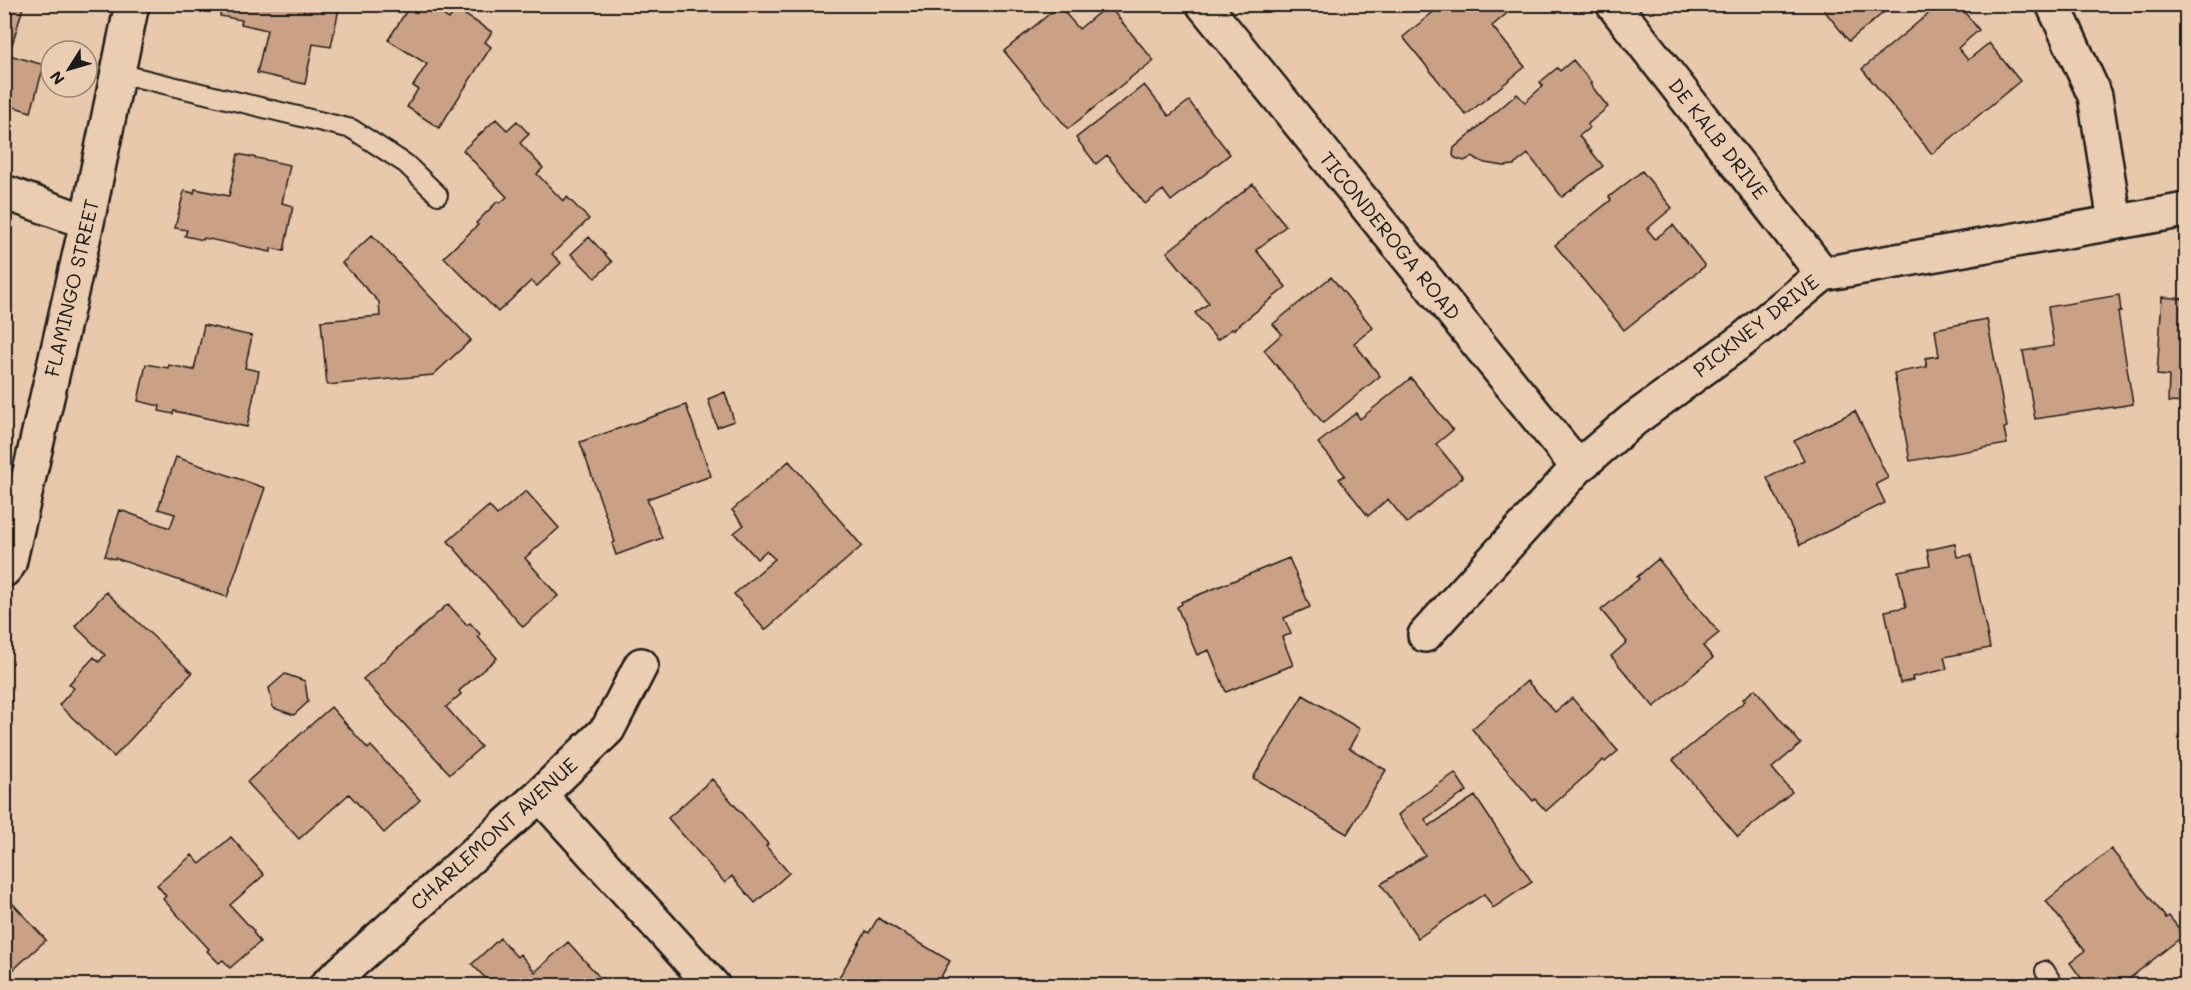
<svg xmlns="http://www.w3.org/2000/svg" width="2191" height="990" viewBox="0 0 2191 990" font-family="Mali,sans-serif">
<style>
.building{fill:#cba186;stroke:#1c1c1c;stroke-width:1.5}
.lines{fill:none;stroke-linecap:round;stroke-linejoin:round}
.lane-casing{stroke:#1c1c1c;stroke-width:22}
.street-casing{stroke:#1c1c1c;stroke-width:38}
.lane{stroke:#ebceb2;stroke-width:18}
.street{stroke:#ebceb2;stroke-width:33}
.labels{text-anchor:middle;stroke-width:5;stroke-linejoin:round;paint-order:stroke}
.street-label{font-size:20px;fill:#1c1c1c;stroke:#ebceb2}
</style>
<rect width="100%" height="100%" fill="#e9c9ac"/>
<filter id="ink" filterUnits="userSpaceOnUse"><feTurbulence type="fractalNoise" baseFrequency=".0167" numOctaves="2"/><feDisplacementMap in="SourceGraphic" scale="12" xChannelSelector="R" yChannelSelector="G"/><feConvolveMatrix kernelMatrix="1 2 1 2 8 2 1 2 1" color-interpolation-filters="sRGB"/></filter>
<g filter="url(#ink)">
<path class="building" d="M4,4H24L9,55L44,65L31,112L4,104Z
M222,4H340L331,47L313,44L305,84L257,73L267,30L241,24L242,20L220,16Z
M411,4H426L449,19L456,9L492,32L485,42L491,47L439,128L407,107L418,89L413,86L427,64L388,40Z
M1443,4H1518L1492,26L1525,67L1466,115L1403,37Z
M1819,4H1894L1849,41Z
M1940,4H1958L1979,30L1958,48L1968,60L1989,43L2020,81L1932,154L1862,69Z
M1108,5L1154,61L1141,71L1140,70L1068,129L1004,51L1059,6L1079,29Z
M1573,60L1592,83L1590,84L1608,107L1588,124L1589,128L1579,136L1603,166L1562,197L1528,154L1514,165L1504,166L1485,163L1472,157L1464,161L1455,158L1453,155L1454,148L1517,94L1525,102L1543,86L1540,82L1557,68L1560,71Z
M1144,85L1169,116L1189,101L1230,154L1171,201L1163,190L1145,204L1107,155L1096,164L1076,138Z
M496,119L507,130L517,121L529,134L520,143L543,168L537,174L563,201L567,197L589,219L552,254L561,263L537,286L531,281L498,312L444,257L478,225L476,223L498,201L500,203L507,197L463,150Z
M238,154L290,165L282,203L293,206L284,251L271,248V252L204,238L203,240L185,236L187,230L175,228L184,191L194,193L195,189L229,196Z
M1642,171L1672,208L1647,229L1655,239L1673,225L1705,266L1624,330L1555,245L1611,200L1609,197Z
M1253,184L1286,226L1256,250L1286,287L1233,330L1232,329L1217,340L1195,313L1209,303L1167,252Z
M372,235L471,340L433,375L327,385L321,321L380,316L379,302L342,263Z
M589,237L612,262L595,278L571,254Z
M1331,277L1373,328L1354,343L1380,376L1323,423L1264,350L1282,334L1273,324Z
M2119,295L2121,312H2118L2133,404L2035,419L2023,351L2054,346L2048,307Z
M2162,297L2186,299V403L2168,402L2169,376L2157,375Z
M1987,319L2007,427L2004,428L2007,444L1910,461L1894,373L1927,367L1925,358L1939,356L1935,329Z
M204,325L252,336L245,368L259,371L247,427L174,411L173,414L159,411L160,406L138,401L146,364L168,368L169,365L194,370Z
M1411,378L1453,430L1436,444L1463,477L1407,523L1388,499L1368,516L1339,479L1345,475L1318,443L1356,413L1360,419Z
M725,392L734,421L717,427L708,399Z
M686,405L711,476L647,499L662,538L616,555L612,543L615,542L580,442Z
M1855,411L1888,478L1876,484L1885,503L1800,545L1767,478L1804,460L1794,441Z
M176,457L265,488L227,597L115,558L114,559L105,556L120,510L170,528L175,514L158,509Z
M789,461L862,546L765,630L734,594L775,559L766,551L757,559L734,533L744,525L732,510Z
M526,491L559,528L525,558L558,596L523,627L448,541L489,506L497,515Z
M1955,544L1957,557L1971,555L1990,648L1944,657L1947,669L1912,677L1913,680L1900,683L1885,611L1906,607L1898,571L1930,565L1927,550Z
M1289,558L1310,607L1284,618L1291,634L1282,637L1293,665L1226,692L1209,650L1197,655L1177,607L1182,604L1181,602Z
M1658,559L1719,633L1703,646L1713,658L1654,707L1611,656L1627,642L1601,610L1639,579L1637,577Z
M106,592L192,673L114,757L59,705L74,688L69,684L94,657L99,662L105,655L75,626Z
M448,604L467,625L470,623L480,634L478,637L497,658L459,691L461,694L446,707L481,747L450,774L363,679Z
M285,674L305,681L308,702L294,715L273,708L269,688Z
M1527,681L1555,712L1572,698L1618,751L1605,762L1603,760L1546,811L1535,799L1533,801L1472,729Z
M1755,689L1801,744L1772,768L1792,792L1738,837L1673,760L1745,701L1743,699Z
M1303,695L1360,729L1349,748L1386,770L1347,834L1253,778Z
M331,707L368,749L371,746L420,800L384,833L349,794L299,839L247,782Z
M1455,773L1467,791L1425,819L1429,826L1475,796L1532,882L1493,908L1484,894L1418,938L1381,884L1425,855L1398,815L1413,802Z
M712,779L768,844L766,846L789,873L755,903L732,876L725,883L668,818Z
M231,837L264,875L230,905L254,931L253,932L260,942L230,968L223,960L219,963L207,951L209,949L163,899L166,896L157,885L192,855L200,864Z
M2111,849L2166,918L2169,916L2184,935L2120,986H2087L2070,963L2085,951L2046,901Z
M4,894L46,940L4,978Z
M878,918L950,961L939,980L948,986L835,984L866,931L869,933Z
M500,938L517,957L520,954L535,972L568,942L603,981L598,986H486L489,982L472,964Z"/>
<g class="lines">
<defs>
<path id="lane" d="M118,73L352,129L406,164L438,195
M2045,971L2054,986"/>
<path id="street" d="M1203,4L1578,467
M1613,4L1823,274
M2053,4L2095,96L2115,222
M4,192L87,222
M4,570L9,564L87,222L132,4
M1425,635L1578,467L1633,420L1744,339L1823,274L2186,210
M540,795L713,986
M326,986L540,795L608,729L641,665"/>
</defs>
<use href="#lane" class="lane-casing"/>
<use href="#street" class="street-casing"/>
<use href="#lane" class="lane"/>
<use href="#street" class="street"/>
</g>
</g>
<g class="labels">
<g class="street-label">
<text transform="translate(1718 139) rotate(52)" y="7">DE KALB DRIVE</text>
<text transform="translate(1390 236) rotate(51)" y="7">TICONDEROGA ROAD</text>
<text transform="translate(72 288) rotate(-77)" y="7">FLAMINGO STREET</text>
<text transform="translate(1756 326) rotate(-38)" y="7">PICKNEY DRIVE</text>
<text transform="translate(494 834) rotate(-42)" y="7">CHARLEMONT AVENUE</text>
</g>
</g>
<rect width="2191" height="990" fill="none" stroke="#ebceb2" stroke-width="24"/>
<rect x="12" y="12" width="2167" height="966" fill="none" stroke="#1c1c1c" stroke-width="2" filter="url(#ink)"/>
<g transform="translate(69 69) rotate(233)"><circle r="28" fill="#ebceb2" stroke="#988776" stroke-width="1.5"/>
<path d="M0-4.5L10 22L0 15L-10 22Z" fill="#1c1c1c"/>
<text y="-9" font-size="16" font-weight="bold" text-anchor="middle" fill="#1c1c1c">N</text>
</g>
</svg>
